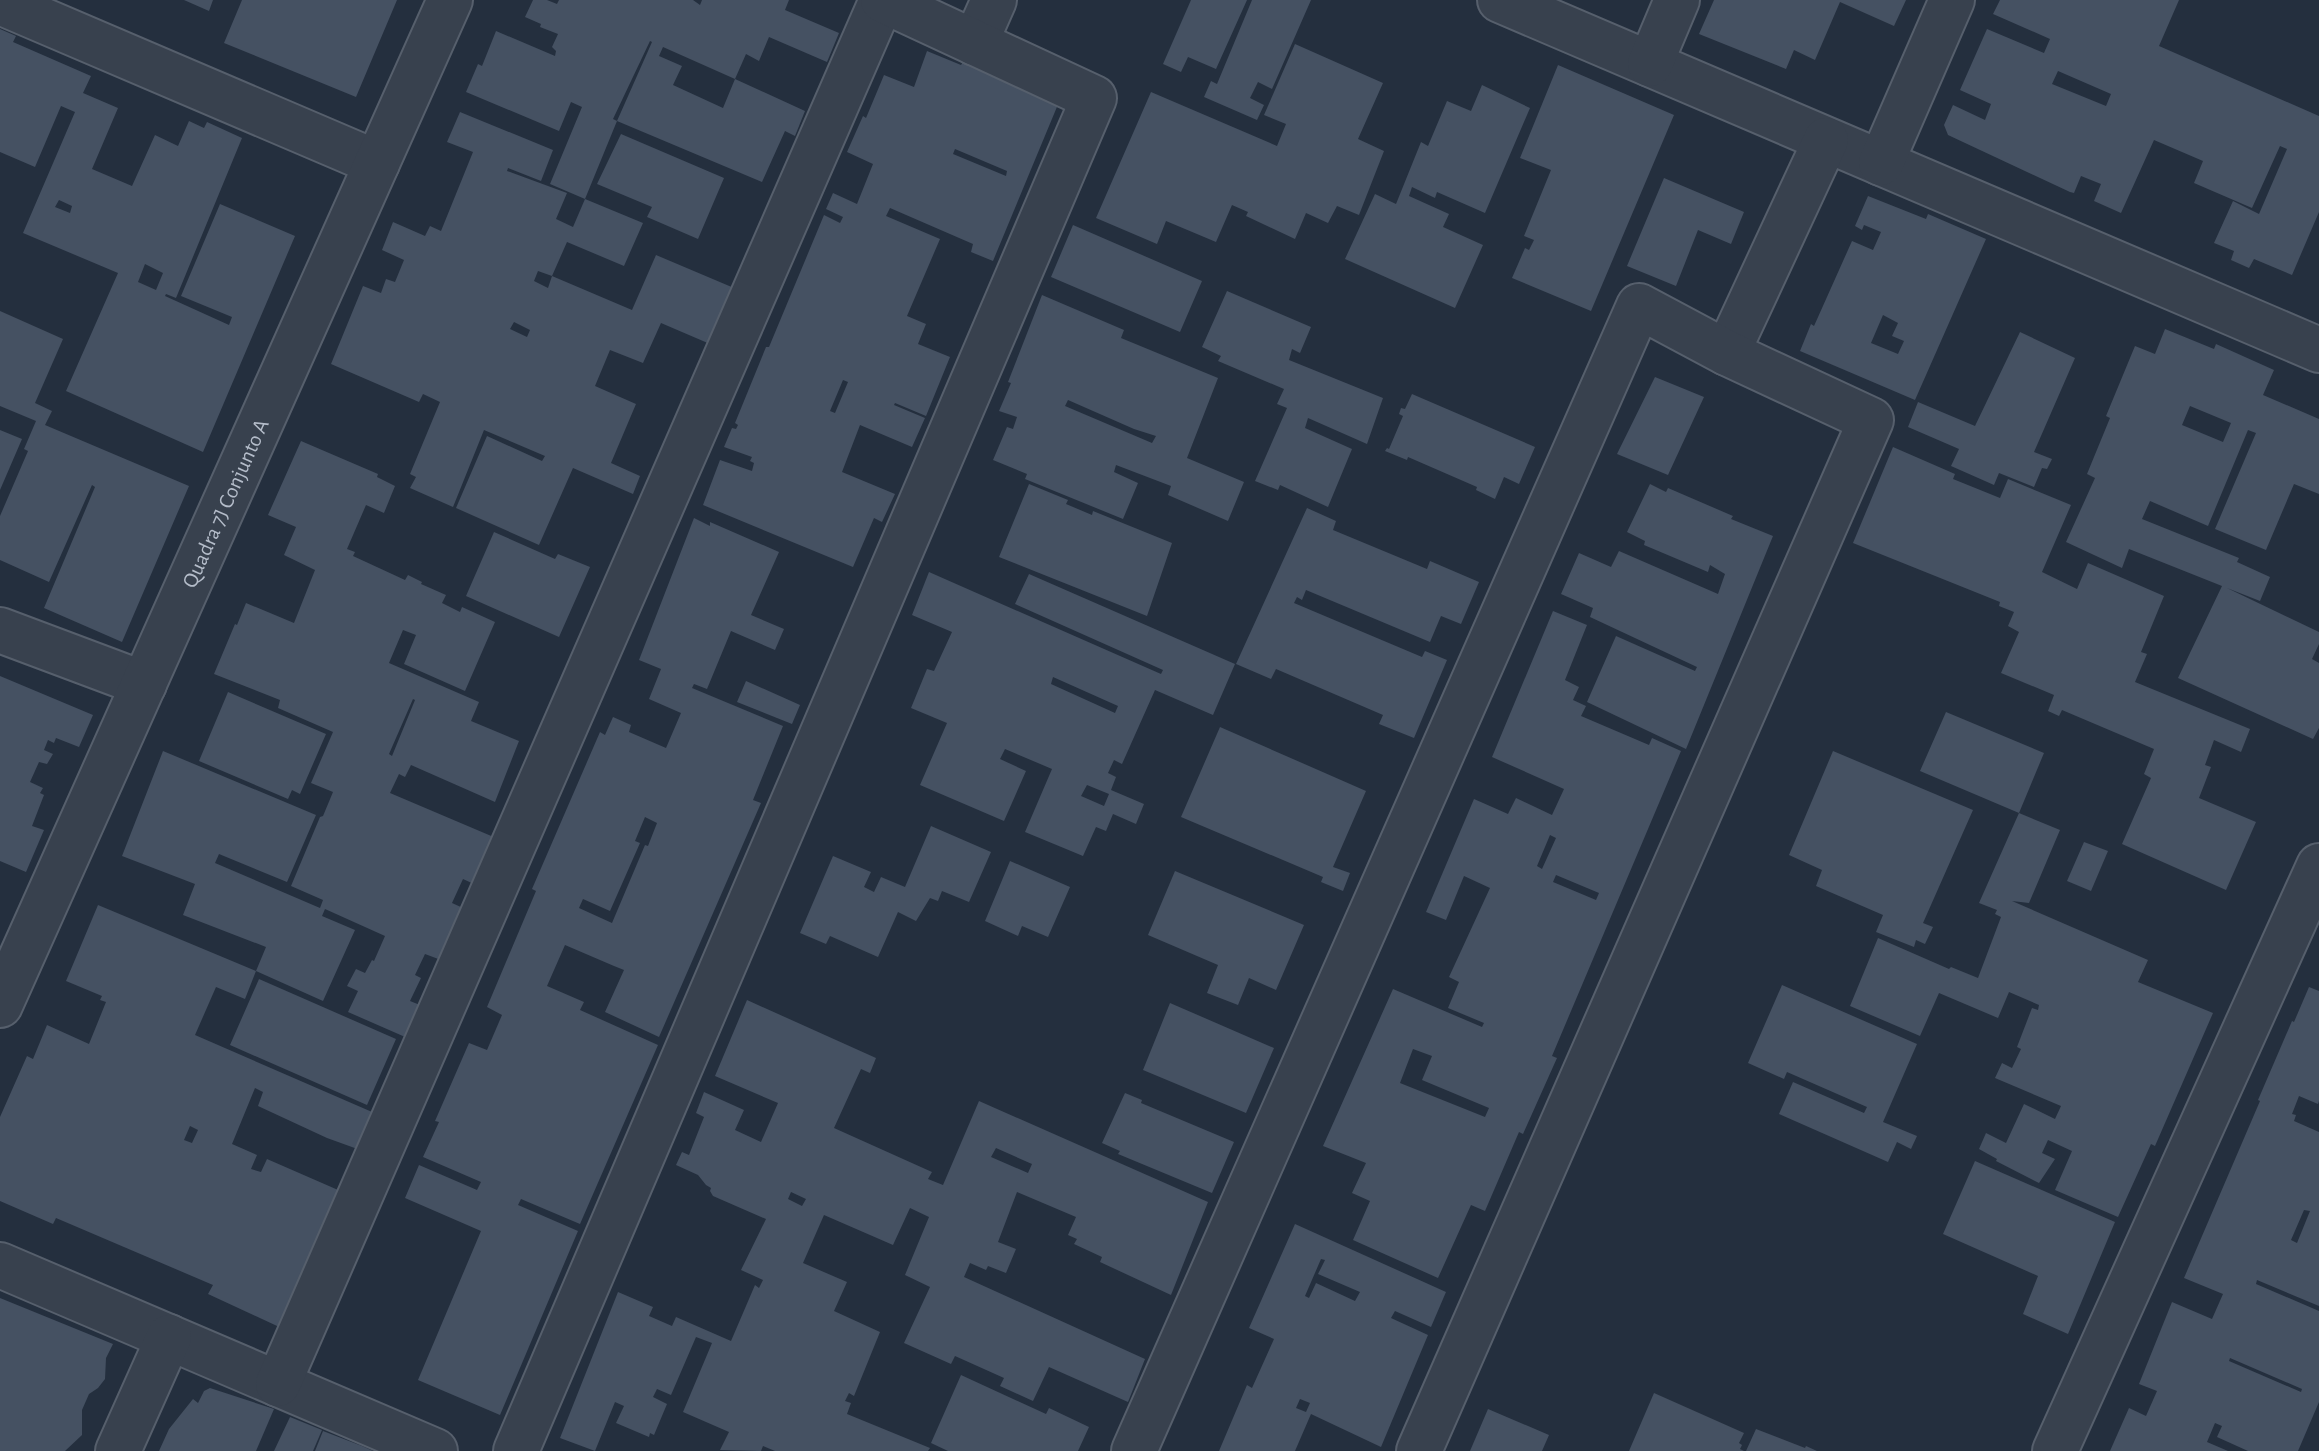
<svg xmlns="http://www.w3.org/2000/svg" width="2319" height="1451" viewBox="0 0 2319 1451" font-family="'Alegreya Sans',sans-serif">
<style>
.building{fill:#455162;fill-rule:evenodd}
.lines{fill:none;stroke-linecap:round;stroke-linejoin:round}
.street-casing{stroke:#565f6c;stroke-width:48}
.street{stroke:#38414e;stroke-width:44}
.labels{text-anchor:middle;stroke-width:6;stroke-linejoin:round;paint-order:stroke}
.street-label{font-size:22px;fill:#b4bcc9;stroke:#1d2633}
</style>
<rect width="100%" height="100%" fill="#242f3e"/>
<path class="building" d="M184,0H213L209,11Z
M242,0H397L356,97L224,43Z
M533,0H547L557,4L559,0H693L700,5L702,0H789L785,10L839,33L827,62L769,37L759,61L746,54L735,79L663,47L659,56L682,66L673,85L723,108L735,79L805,111L795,136L785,131L762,182L617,121L652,42L650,41L613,119L617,121L585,199L550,184L582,107L571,102L559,131L466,92L478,64L482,66L496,31L555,56L556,51L552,47L558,34L540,27L541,24L525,17Z
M1191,0H1247L1216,69L1188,57L1181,72L1163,64Z
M1252,0H1311L1272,89L1258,82L1250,98L1264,105L1257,120L1204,97L1211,81L1217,84Z
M1714,0H1906L1894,26L1840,2L1815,60L1794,50L1786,69L1699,34Z
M2000,0H2179L2159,46L2319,116V212L2292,275L2254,259L2249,268L2231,260L2234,251L2214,243L2233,201L2259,214L2287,149L2280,146L2252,208L2194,183L2203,161L2154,140L2121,213L2094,201L2101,184L2081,176L2074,193L2070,192L1948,135L1944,125L1953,105L1985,120L1991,104L1960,90L1987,29L2044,53L2050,39L1993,14ZM2058,71L2111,94L2106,106L2052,84Z
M0,29L16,36L13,42L91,76L83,93L118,108L92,169L132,186L155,135L178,146L189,121L204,128L207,122L242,138L176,298L166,294L165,296L229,325L232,317L181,296L220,204L295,236L203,452L66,391L118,273L23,233L75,112L61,106L35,167L0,152ZM59,200L72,206L70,213L55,207ZM145,264L163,273L156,290L138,282Z
M1295,44L1383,83L1358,139L1384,151L1359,215L1337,206L1328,223L1306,213L1295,239L1246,216L1248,212L1232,205L1216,242L1166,221L1157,244L1096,218L1151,92L1277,146L1286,124L1264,115Z
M927,51L961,65L963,62L1059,102L993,261L971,252L973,244L890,208L886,216L940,239L907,316L926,324L918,344L950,357L926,416L895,403L894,405L925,418L912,447L860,425L842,472L895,494L882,522L874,518L853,567L703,505L720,460L752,471L754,463L750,461L752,457L724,447L732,428L736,429L738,425L735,423L766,347H769L824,215L840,223L843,217L826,209L833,193L857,204L873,164L847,152L863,116L866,118L884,75L914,87ZM955,149L1007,171L1006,176L953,154ZM843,380L848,382L835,413L830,411Z
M1558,65L1674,115L1591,311L1512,278L1525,248L1529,250L1534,240L1524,236L1551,170L1520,158Z
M1482,85L1530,108L1485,213L1437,192L1435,198L1412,187L1409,196L1449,214L1443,227L1483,245L1455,308L1345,259L1375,194L1396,204L1421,142L1428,146L1447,101L1471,111Z
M460,112L553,150L541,181L508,168L507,171L567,193L556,219L573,227L585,199L643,223L624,266L567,242L552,276L538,271L534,281L548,288L552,276L632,310L656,255L734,288L710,344L661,323L643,363L610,350L595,386L636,404L611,463L640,476L633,494L573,468L539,545L456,508L487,436L542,461L545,456L484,430L453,507L410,488L416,477L410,474L440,402L423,394L419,402L331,364L363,286L381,293L386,279L395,282L404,260L382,250L393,222L425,236L430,226L441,231L473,152L447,142ZM514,322L530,330L527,337L510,329Z
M621,134L724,178L698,239L647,217L652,207L597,184Z
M1664,178L1744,212L1731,244L1698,230L1676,286L1627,266Z
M1868,196L1926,219L1928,214L1986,239L1915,400L1800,351L1811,324L1814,326L1852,241L1873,250L1881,232L1864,225L1862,230L1855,226ZM1883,315L1898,323L1892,336L1904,341L1898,354L1871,343Z
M1073,225L1202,281L1180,332L1051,277Z
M1227,291L1311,327L1300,353L1292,349L1289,360L1383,398L1367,444L1308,418L1305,428L1352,449L1328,507L1280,485L1278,490L1255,481L1287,408L1277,404L1284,389L1218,361L1221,356L1202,347Z
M1042,295L1124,330L1121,338L1218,378L1187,458L1244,482L1228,521L1168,495L1171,486L1116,465L1114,472L1138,483L1123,519L1025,479L1027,474L993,460L1007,427L1013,429L1017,417L999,411L1011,383L1008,382ZM1068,400L1134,429L1156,436L1152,443L1065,406Z
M0,311L63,339L35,403L52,411L45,425L189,486L122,642L44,608L95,487L92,485L49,582L0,560V516L28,451L24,449L36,421L0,406Z
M2165,329L2214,349L2216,344L2274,370L2263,395L2319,419V494L2294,484L2266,550L2215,529L2256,433L2248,430L2208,526L2150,501L2142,519L2239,558L2237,562L2270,577L2260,601L2227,588L2319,632V644L2312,659L2319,663V728L2313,739L2178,678L2222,586L2129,549L2122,568L2066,542L2095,478L2087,474L2110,418L2106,416L2135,346L2155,354ZM2190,406L2231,423L2223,442L2182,425Z
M2020,332L2075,358L2034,452L2052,459L2047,469L2042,468L2034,487L1999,473L1994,485L1951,466L1959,449L1908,427L1918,402L1975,426Z
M1655,377L1704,397L1668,475L1617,454Z
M1412,394L1535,447L1519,484L1504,477L1495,499L1476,490L1477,487L1408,457L1407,460L1385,451L1387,448L1389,449L1403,416L1399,414L1401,408L1405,409Z
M0,430L22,439L0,490Z
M301,441L378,474L377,477L395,486L384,513L366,505L347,549L355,552L353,556L405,580L408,575L422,582L421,584L446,595L442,603L460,612L462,607L495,622L465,691L404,664L416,635L403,630L389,663L479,702L471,721L519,741L495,802L411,765L405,777L399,774L390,793L496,838L476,885L463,879L452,903L463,908L441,960L425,954L415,975L421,978L410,1001L425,1007L412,1040L348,1012L358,991L347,986L356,969L365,973L372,960L374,961L385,936L325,909L322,916L355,930L323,1001L256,971L266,947L183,915L195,884L122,856L163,751L316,815L287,882L219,854L215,863L320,908L323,900L291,886L320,817L323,816L333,792L311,783L333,732L278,708L280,700L214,674L235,624L237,625L246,603L294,623L315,570L284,555L296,527L268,515ZM413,699L415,700L392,756L389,754Z
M1893,447L1955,474L1953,479L2000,498L2008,479L2071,505L2042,572L2077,589L2088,563L2164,596L2141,652L2147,654L2135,682L2250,729L2241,752L2214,740L2205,765L2211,767L2199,798L2256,822L2226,890L2122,844L2151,778L2144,774L2154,749L2062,710L2059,716L2048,711L2054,695L2001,673L2019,632L2008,626L2014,612L1999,606L2000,602L1853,543Z
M1029,484L1068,500L1066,504L1092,515L1093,511L1172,543L1147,616L999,557Z
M1650,484L1666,492L1668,488L1733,516L1731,519L1773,536L1686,749L1587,702L1616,636L1695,671L1697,667L1590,617L1593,608L1561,594L1579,553L1611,567L1619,551L1718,594L1725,574L1710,565L1708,572L1644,545L1645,541L1627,532Z
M1307,508L1336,521L1333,530L1427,569L1430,561L1479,582L1461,624L1441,616L1430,642L1306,590L1302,600L1297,597L1294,603L1422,657L1425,651L1447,660L1414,738L1379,724L1383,715L1276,669L1271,679L1236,664Z
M694,518L710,526V522L779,552L751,615L784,629L775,650L731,631L707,689L694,684L692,688L783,726L753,800L761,803L659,1037L605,1012L624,970L614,966L565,945L547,986L584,1002L580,1010L658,1045L580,1224L521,1199L518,1205L578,1231L500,1415L418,1380L481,1231L405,1198L419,1165L477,1190L481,1182L423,1157L439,1122L435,1121L469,1043L487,1050L502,1015L487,1007L536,891L532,889L600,732L605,735L613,717L631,725L629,732L666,748L681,713L649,699L661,669L639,660ZM645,817L657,823L648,846L645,845L612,923L579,908L583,899L610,911L640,843L635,841Z
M494,532L555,559L558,554L590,567L559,637L466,596Z
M929,572L1161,674L1163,670L1015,604L1029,574L1235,664L1213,715L1155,690L1122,764L1114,760L1108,773L1116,777L1111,790L1144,804L1136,824L1113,814L1106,831L1096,827L1083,856L1025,832L1052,769L1005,749L1000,759L1026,771L1004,821L920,785L947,723L911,708L927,669L934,671L952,632L912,615ZM1053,677L1118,706L1115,713L1051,684ZM1087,785L1109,794L1104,806L1081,796Z
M1553,611L1587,625L1565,680L1579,687L1573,700L1586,706L1581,716L1649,745L1652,738L1681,751L1552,1056L1557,1058L1523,1134L1519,1132L1485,1211L1471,1205L1438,1278L1353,1240L1370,1201L1352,1193L1366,1163L1323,1146L1393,989L1482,1027L1484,1023L1448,1008L1459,982L1449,977L1490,888L1464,876L1446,920L1426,912L1474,799L1508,814L1516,798L1552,815L1564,789L1492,757ZM1550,835L1556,838L1542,869L1537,866ZM1556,875L1599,893L1596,900L1553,882ZM1413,1049L1432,1056L1422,1080L1489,1108L1485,1117L1400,1083Z
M0,676L93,715L79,747L56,738L54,743L48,740L44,750L53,754L47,764L39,762L30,782L43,788L40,793L44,795L32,826L44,830L26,872L0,861Z
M746,681L800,705L792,724L737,702Z
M228,692L326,734L300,794L292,790L288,799L199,761Z
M1946,712L2044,753L2019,813L1920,771Z
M1220,727L1366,791L1333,867L1350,873L1343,891L1321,882L1323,877L1181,817Z
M1833,751L1973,810L1923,923L1933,927L1925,944L1916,940L1914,947L1876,932L1883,915L1816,886L1822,870L1789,855Z
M2019,813L2060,830L2029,903L2012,901L2148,960L2138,982L2213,1013L2155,1146L2151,1144L2118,1217L2055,1190L2072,1151L2048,1140L2042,1153L2055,1159L2039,1183L1996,1161L1997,1159L1979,1149L1986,1133L2006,1143L2024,1104L2055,1119L2061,1106L1995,1078L2002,1063L2012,1068L2021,1049L2017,1047L2032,1008L2038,1010L2039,1005L2009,992L1998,1018L1939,993L1920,1036L1850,1006L1878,938L1949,969L1951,967L1978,978L2001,917L1995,914L1997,910L1979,903Z
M931,826L991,852L969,902L942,891L938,901L930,898L916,921L898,912L878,957L830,936L826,944L800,933L833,856L871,872L864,887L874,892L881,877L905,887Z
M2084,842L2108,851L2091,891L2067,881Z
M1010,861L1070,887L1048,937L1022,926L1018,936L985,921Z
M1175,871L1304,925L1276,990L1249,978L1238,1005L1207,993L1218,965L1148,935Z
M98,905L256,971L245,999L216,987L195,1035L379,1115L363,1151L327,1138L258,1106L263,1092L255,1088L232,1144L257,1155L251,1169L261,1172L267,1159L345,1193L290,1332L208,1294L213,1285L56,1218L53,1224L0,1201V1117L27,1056L33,1059L47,1025L89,1044L106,1002L100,1000L102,996L66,981ZM190,1126L198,1130L192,1143L184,1140Z
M259,979L396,1039L367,1105L230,1045Z
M1782,985L1917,1044L1883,1122L1917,1136L1911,1149L1897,1142L1888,1162L1779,1114L1793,1082L1864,1113L1867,1107L1787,1072L1784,1079L1748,1063Z
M2309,987L2319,991V1101L2318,1104L2299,1096L2292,1114L2296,1115L2294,1121L2319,1132V1306L2257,1280L2256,1284L2319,1311V1402L2298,1451H2248L2217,1437L2222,1426L2215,1423L2207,1442L2228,1451H2110L2129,1408L2146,1416L2157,1391L2139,1384L2172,1302L2212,1319L2223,1294L2184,1278L2260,1101L2258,1100L2292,1021L2294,1022ZM2304,1210L2310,1211L2297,1243L2291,1240ZM2230,1358L2302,1389L2301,1392L2229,1361Z
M747,1000L876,1058L870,1073L861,1069L834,1128L932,1172L928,1179L943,1185L979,1101L1208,1202L1171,1295L1100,1262L1102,1257L1074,1244L1077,1239L1068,1235L1076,1217L1017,1192L998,1242L1016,1249L1006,1273L988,1266L986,1270L970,1263L964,1277L1145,1359L1128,1402L1049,1367L1033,1401L1000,1386L1004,1378L955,1356L951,1364L904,1343L930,1287L905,1275L929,1217L910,1208L893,1245L824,1215L803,1263L847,1282L834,1311L880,1332L854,1396L849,1393L845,1401L851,1403L847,1414L930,1448L928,1451H775L763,1446L761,1451L720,1450L729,1432L683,1412L712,1343L696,1337L671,1395L657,1389L653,1397L667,1404L654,1435L650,1433L649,1437L616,1423L624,1406L615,1402L595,1451L560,1438L618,1292L653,1307L649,1316L672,1326L676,1317L731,1341L755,1285L759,1288L763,1280L741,1270L766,1219L713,1196L710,1191L711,1188L706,1185L698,1175L676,1165L682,1152L689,1155L704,1117L696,1113L704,1092L744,1110L735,1130L761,1142L778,1103L715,1076ZM996,1148L1032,1164L1028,1173L991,1157ZM791,1192L806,1199L802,1206L788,1199Z
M1170,1003L1274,1048L1246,1113L1143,1070Z
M1125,1093L1142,1100L1141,1103L1234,1142L1212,1193L1118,1154L1120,1151L1102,1143Z
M1975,1161L2115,1222L2068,1334L2023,1314L2038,1276L1943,1234Z
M1295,1224L1446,1292L1431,1327L1395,1311L1391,1318L1428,1335L1381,1447L1311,1414L1295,1451H1219L1247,1385L1252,1388L1274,1339L1249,1328ZM1321,1259L1325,1260L1318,1274L1360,1292L1355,1301L1316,1283L1309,1298L1305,1296ZM1300,1399L1310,1403L1306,1412L1296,1408Z
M0,1298L113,1344L106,1358L105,1379L98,1388L89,1394L82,1410V1435L65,1451H0Z
M961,1375L1046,1414L1049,1408L1089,1427L1078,1451H948L931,1443Z
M210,1388L274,1409L256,1451H159L169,1429L193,1399L198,1403L204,1391Z
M1654,1393L1744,1433L1739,1443L1742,1445L1740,1449L1744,1451H1629Z
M1488,1409L1549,1435L1542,1451H1470Z
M290,1417L322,1430L313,1451H274Z
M1756,1429L1805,1448L1806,1446L1817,1451H1746Z
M323,1431L362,1446L373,1451H315Z"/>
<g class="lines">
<defs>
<g id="street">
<path d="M1500,0L2319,350"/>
<path d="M0,2L377,163"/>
<path d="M975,43L994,0"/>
<path d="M1650,64L1677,0"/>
<path d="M1881,163L1952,0"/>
<path d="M1727,353L1826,140"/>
<path d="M0,630L144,684"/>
<path id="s1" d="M0,1005L450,0"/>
<path d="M0,1265L435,1451"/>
<path d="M278,1384L882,0"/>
<path d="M118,1451L169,1337"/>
<path d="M516,1451L1094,98L883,0"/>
<path d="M1134,1451L1639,306L1727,353L1871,420L1419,1451"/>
<path d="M2055,1451L2319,866"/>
</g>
</defs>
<use href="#street" class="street-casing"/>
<use href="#street" class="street"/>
</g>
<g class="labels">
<g class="street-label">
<text dy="8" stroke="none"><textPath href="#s1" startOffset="550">Quadra 7J Conjunto A</textPath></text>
</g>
</g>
</svg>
